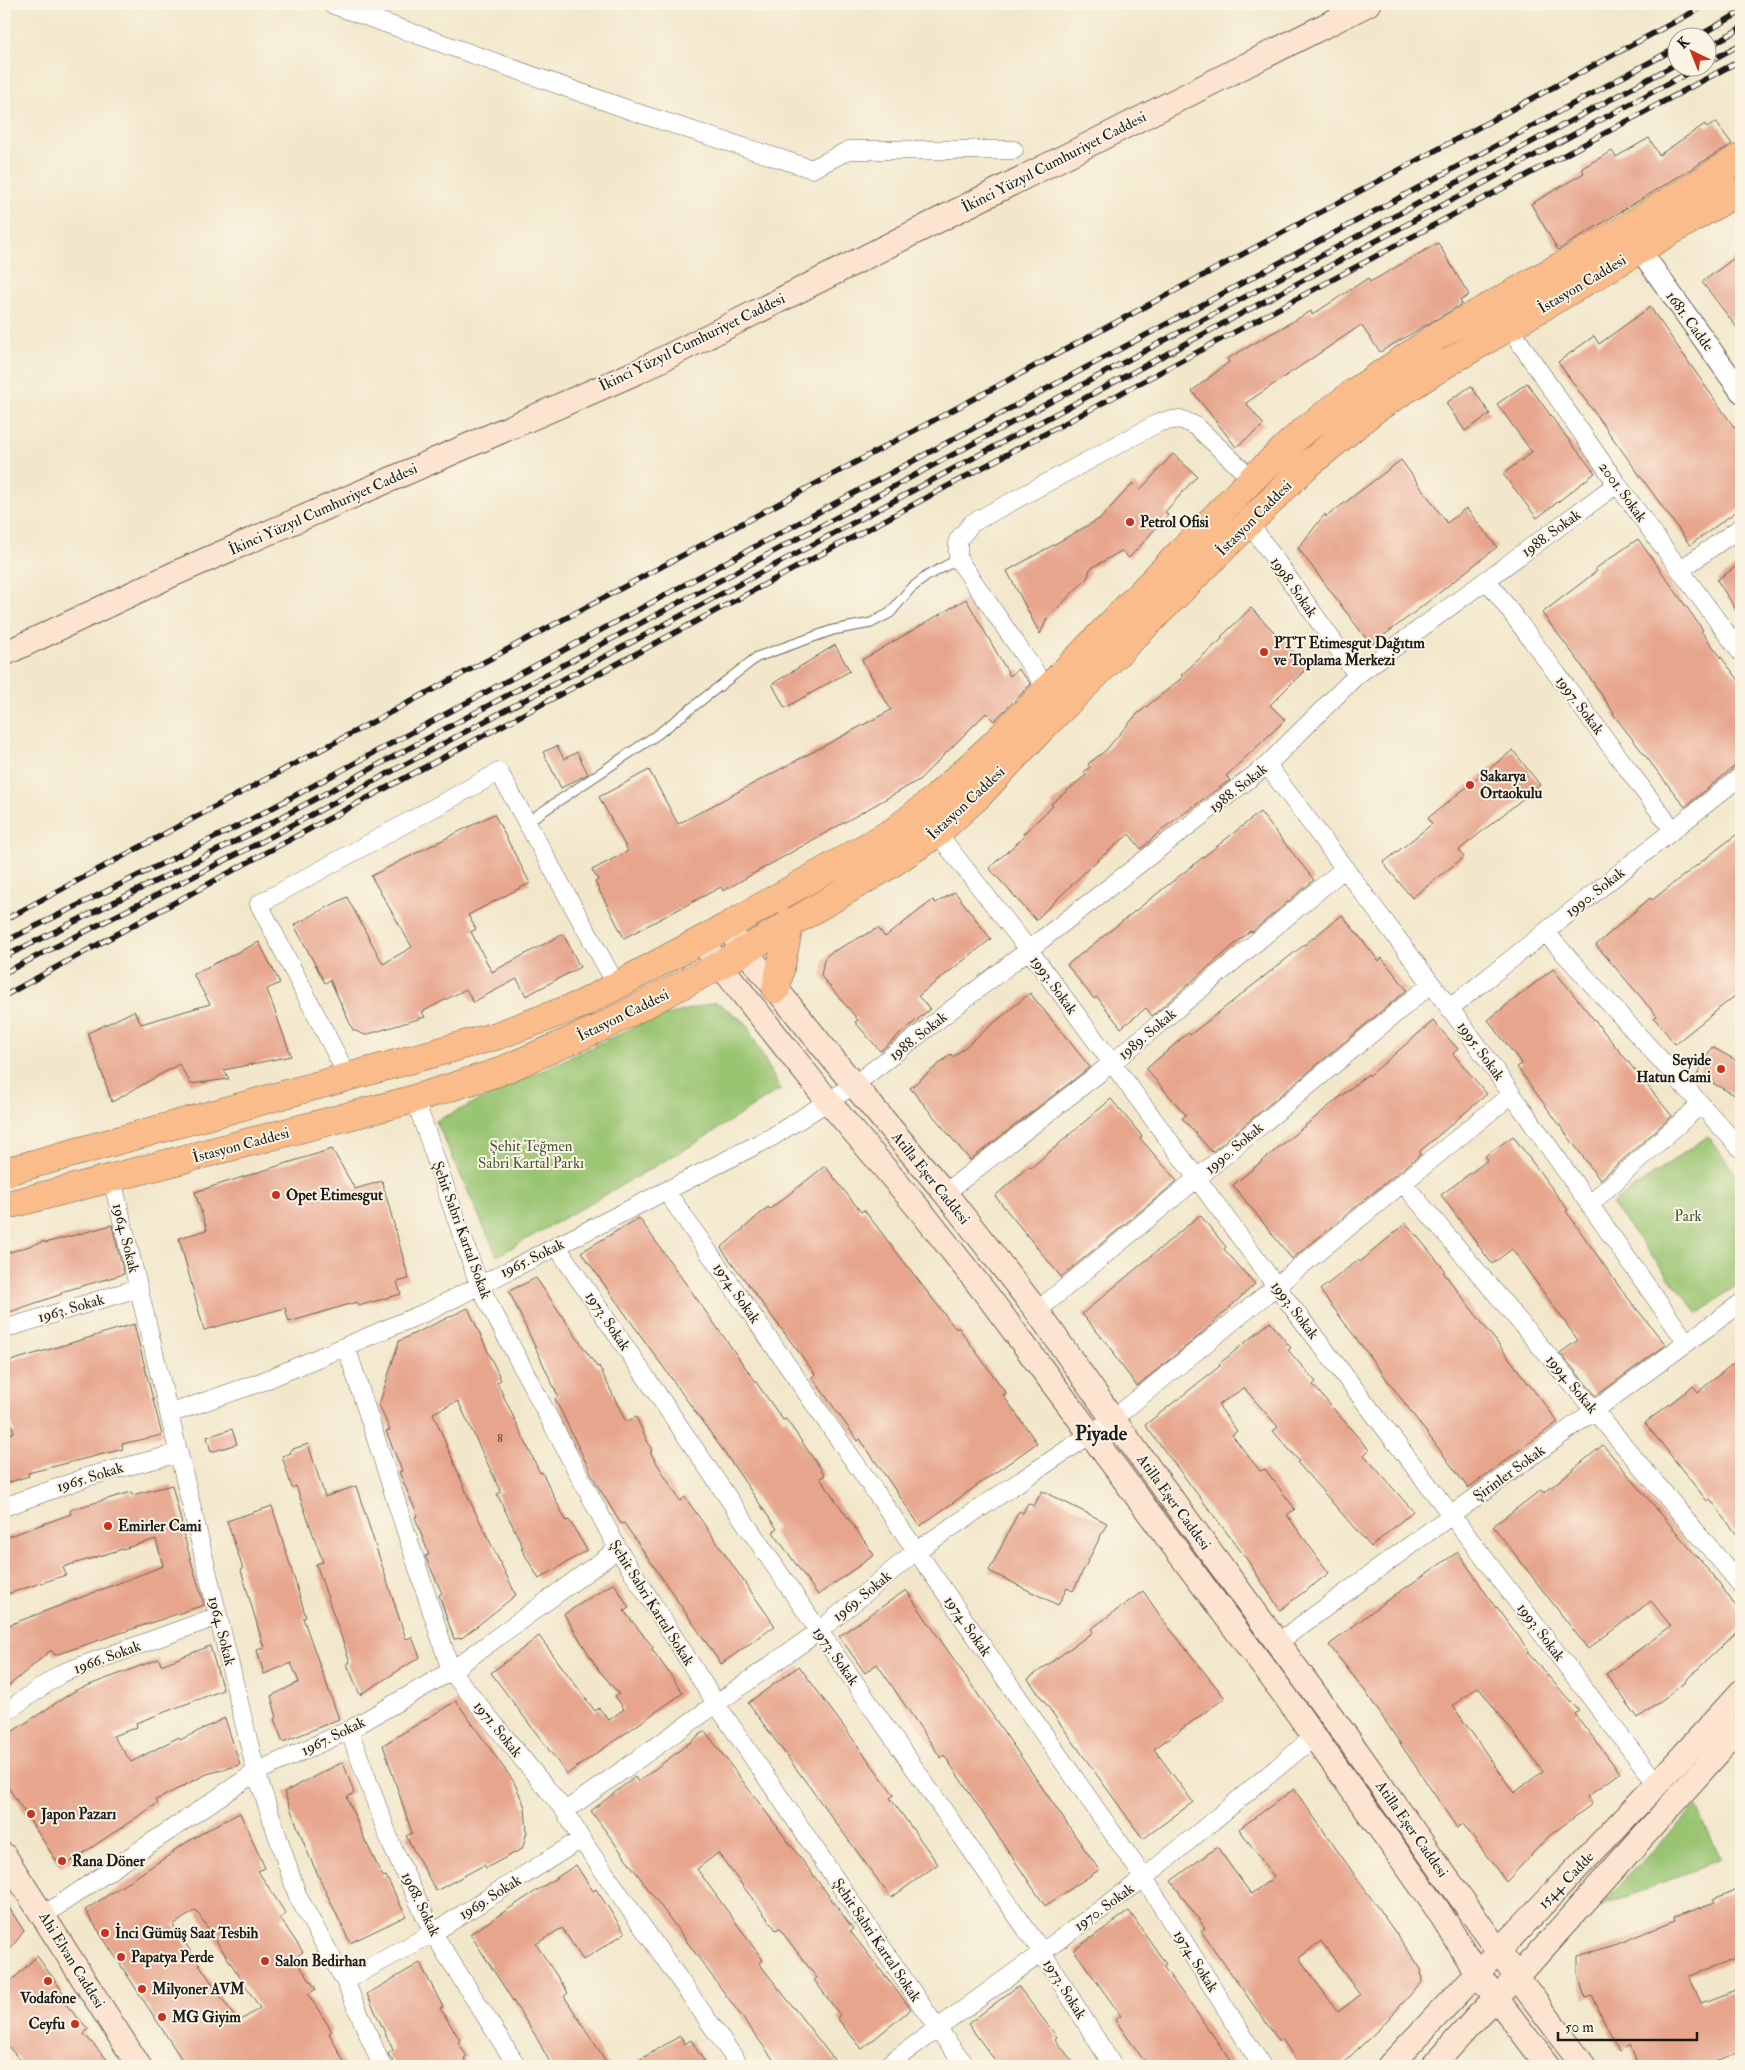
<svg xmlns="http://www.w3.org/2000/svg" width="1745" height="2070" viewBox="0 0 1745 2070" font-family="'IM FELL Double Pica',serif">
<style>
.green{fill:#99c471;stroke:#5a7046}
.building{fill:#e7a58d;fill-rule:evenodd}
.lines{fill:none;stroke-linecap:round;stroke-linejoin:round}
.service-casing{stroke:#676359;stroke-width:11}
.minor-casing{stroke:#676359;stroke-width:19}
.tertiary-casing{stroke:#676359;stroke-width:23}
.secondary-casing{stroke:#676359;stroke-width:26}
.primary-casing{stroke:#676359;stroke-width:29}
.service{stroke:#fff;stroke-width:9}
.minor{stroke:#fff;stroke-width:18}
.tertiary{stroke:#fff;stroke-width:21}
.secondary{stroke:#fde4d0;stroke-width:24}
.primary{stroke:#f9bc8a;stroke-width:28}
.rail-casing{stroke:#1c1c1c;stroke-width:5.5}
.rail{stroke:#fcf5e5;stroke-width:4;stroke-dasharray:11;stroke-linecap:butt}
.poi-dot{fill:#c8321e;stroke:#fcf5e5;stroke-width:2}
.labels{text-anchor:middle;stroke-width:4;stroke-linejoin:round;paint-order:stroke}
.number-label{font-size:12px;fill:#4f3e38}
.street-label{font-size:15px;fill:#1c1c1c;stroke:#fcf5e5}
.poi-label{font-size:15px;font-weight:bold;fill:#1c1c1c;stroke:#fcf5e5;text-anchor:start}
.park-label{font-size:15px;fill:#48573a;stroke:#fcf5e5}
.district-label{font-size:20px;font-weight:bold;fill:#1c1c1c;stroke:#fcf5e5}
</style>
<rect width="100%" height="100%" fill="#fcf5e5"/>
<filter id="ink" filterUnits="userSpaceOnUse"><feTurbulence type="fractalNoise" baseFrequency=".02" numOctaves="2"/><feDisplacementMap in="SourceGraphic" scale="10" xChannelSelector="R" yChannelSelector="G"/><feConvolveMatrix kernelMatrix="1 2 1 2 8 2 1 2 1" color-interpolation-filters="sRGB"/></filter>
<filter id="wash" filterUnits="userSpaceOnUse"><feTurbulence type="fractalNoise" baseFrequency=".0096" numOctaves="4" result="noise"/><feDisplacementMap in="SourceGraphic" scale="20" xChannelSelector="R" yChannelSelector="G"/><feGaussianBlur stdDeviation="1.12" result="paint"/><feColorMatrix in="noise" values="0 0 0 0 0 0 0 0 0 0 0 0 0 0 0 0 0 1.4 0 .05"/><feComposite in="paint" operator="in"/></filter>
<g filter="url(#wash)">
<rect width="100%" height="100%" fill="#f2e7cb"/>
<path class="green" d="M716,1002L745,1022L780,1089L696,1143L497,1256L436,1121L646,1021Z
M1708,1136L1741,1181V1282L1698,1314L1611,1204Z
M1696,1805L1721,1860L1600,1906Z"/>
<g id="blocks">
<path class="building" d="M1716,122L1732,144L1558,250L1531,204L1584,173L1582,168L1612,151L1616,157L1649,138L1659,155L1705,124L1707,128Z
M1438,243L1469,295L1460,301L1462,304L1380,352L1361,325L1246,403L1264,425L1236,447L1192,391L1229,362L1227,359L1311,311L1312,315L1368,278L1370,282Z
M1741,253V333L1702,282Z
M1650,307L1741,437V508L1690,545L1558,362L1594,336L1599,344Z
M1527,383L1561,430L1595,473L1537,518L1503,474L1532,452L1497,404Z
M1471,386L1490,414L1465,431L1446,403Z
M1173,454L1197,476L1165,512L1168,515L1129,558L1121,551L1090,569L1088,577L1047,619L1040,634L1007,571L1101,518L1133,483L1140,490Z
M1401,460L1447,523L1466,508L1497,547L1415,612L1371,645L1298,548L1325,514L1326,517Z
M1638,539L1703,630L1701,631L1741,683V761L1685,807L1613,714L1614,713L1577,659L1542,613L1597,571L1595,569Z
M1741,563V617L1717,580Z
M966,599L1010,676L1018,669L1031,684L994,721L986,713L919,780L723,891L721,887L624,938L595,882L598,880L592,870L628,851L599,797L649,770L678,824L891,710L862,660Z
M1251,608L1308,667L1270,705L1285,720L1226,776L1230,780L1164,828L1141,849L1129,834L1091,866L1036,920L989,868L1025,836L1023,834L1053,806L1051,804L1086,775L1084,772L1090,767L1088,764L1106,750L1136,715L1183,677L1181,675L1222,639L1221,637Z
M835,645L850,671L785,708L772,684Z
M557,746L564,759L577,752L588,774L561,788L543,752Z
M1513,750L1540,785L1459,850L1464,857L1412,898L1383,863L1432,824L1428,818Z
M1260,812L1314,880L1252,932L1250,931L1152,1016L1146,1008L1121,1028L1097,997L1094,999L1067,965Z
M494,814L530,883L468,915L476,929L471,932L492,972L563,934L580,967L526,996L517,979L473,1002L466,989L422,1012L425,1017L365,1035L353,1030L330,980L325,983L294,925L347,897L383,964L412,947L371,876Z
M1741,831V991L1675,1044L1654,1018L1657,1016L1596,945L1650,898L1652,900Z
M955,892L991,939L918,996L930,1009L880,1051L855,1022L858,1020L821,976L824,959L830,953L878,928L885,937L933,900L936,903Z
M1342,915L1379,961L1382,958L1407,990L1212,1152L1182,1118L1186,1115L1146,1069L1188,1033L1190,1035Z
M259,942L280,983L267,989L291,1056L224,1070L229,1079L191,1084L179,1064L112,1102L88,1033L134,1011L141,1024L210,1004L193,974Z
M1553,969L1672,1116L1600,1180L1517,1067L1522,1064L1488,1020Z
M1030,993L1090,1067L970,1160L910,1088L951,1054L953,1057Z
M1433,1021L1458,1049L1453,1054L1487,1094L1419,1152L1421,1154L1292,1259L1233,1185L1368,1074L1369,1076Z
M1712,1047L1741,1063V1084L1735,1095L1697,1075Z
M1111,1099L1142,1136L1140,1138L1177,1181L1061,1277L995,1196L1029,1166L1031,1168Z
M1513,1136L1568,1210L1566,1211L1623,1292L1666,1345L1596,1396L1560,1353L1578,1340L1512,1249L1492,1264L1441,1195L1488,1160L1485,1156Z
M332,1149L355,1189L382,1181L409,1279L397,1282L401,1294L358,1306L357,1302L289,1322L285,1308L204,1330L179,1238L207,1230L195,1192Z
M825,1166L861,1212L864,1210L956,1329L958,1327L1006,1393L1003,1395L1037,1443L920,1526L860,1439L858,1441L812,1377L815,1374L721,1248L768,1207L770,1209Z
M1200,1215L1226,1247L1224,1249L1255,1284L1199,1336L1137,1386L1112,1353L1114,1352L1082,1314Z
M639,1218L783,1420L786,1419L825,1475L820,1478L874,1555L818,1595L773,1532L777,1529L729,1459L581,1252Z
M1406,1223L1445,1270L1443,1272L1558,1422L1468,1488L1320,1290L1358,1260L1360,1262Z
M112,1225L124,1274L61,1292L62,1294L4,1314V1254L45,1241V1243Z
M536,1278L597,1367L599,1366L626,1422L636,1417L652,1451L650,1452L680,1501L685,1497L775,1626L721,1664L624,1523L621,1524L596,1483L555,1399L558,1396L509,1291Z
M468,1308L501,1380L497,1382L540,1473L542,1472L566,1521L569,1520L587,1550L539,1579L521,1548L523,1547L497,1494L501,1492L458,1401L433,1413L470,1501L516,1595L462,1638L454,1639L439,1595L442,1593L425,1556L429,1555L415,1517L418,1516L399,1472L402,1471L386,1431L390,1430L379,1405L399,1341Z
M1270,1322L1291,1348L1288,1350L1316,1382L1313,1385L1369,1450L1364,1455L1413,1511L1371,1547L1297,1462L1299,1461L1273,1431L1278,1427L1244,1388L1218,1405L1237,1431L1232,1435L1260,1471L1265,1469L1295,1509L1287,1515L1329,1573L1280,1610L1246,1558L1145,1425L1220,1366L1219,1364Z
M134,1324L162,1435L122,1444L123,1449L28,1473L29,1476L4,1484V1436L14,1432L4,1400V1363Z
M1741,1357V1540L1710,1499L1707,1501L1645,1423L1693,1386L1698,1392Z
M232,1429L237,1444L211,1452L207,1437Z
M308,1444L325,1497L356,1486L406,1639L412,1637L420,1657L360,1695L347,1664L350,1662L316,1564L323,1562L296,1486L292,1488L282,1456L291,1453L290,1450Z
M1603,1445L1719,1583L1741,1614V1628L1685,1681L1686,1682L1638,1718L1606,1674L1671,1626L1651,1601L1588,1649L1493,1526L1541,1490L1544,1493Z
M172,1485L184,1533H183L204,1605L55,1655L51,1650L4,1690V1627L163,1566L156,1539L63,1567L66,1575L4,1595V1538L71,1514L70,1510L131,1492L132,1495Z
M1042,1491L1107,1523L1073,1591L1067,1588L1058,1605L989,1571L1019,1511L1023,1513L1028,1503L1034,1506Z
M272,1506L306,1617L303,1618L339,1719L283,1742L274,1719L277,1718L271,1696L299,1682L291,1663L264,1674L257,1650L264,1648L241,1570L243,1569L227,1521Z
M1458,1552L1496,1608L1497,1607L1529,1651L1527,1652L1579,1711L1575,1714L1620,1773L1587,1797L1592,1804L1549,1836L1506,1882L1463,1824L1457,1828L1365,1691L1329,1645L1383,1603ZM1478,1687L1543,1771L1514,1793L1453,1706Z
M614,1583L629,1608L624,1611L653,1647L652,1649L683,1693L567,1774L491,1673L539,1636L595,1711L599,1708L609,1720L624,1709L615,1696L619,1694L598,1669L564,1614Z
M906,1590L1099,1870L1045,1906L944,1755L941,1758L877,1664L865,1673L839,1636Z
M1143,1591L1163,1620L1225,1698L1154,1749L1193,1802L1143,1839L1028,1679L1093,1632L1091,1629Z
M210,1646L223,1690L136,1723L137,1727L113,1736L131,1762L179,1737L180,1740L225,1718L240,1765L207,1774L156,1800L158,1803L61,1868L4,1781V1737L76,1690L159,1659L161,1665Z
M799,1666L894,1795L890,1798L938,1864L891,1898L748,1703Z
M456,1701L514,1782L525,1807L527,1832L522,1849L486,1868L484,1865L436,1891L406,1836L412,1833L383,1745Z
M705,1731L826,1892L853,1929L850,1931L911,2009L862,2049L837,2018L840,2015L814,1980L817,1978L779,1928L776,1930L718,1853L697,1869L763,1960L759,1963L839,2066H778L591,1811L635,1777L638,1782Z
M343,1762L354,1793L347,1797L361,1832L383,1877L386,1876L406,1916L350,1943L309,1856L284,1792Z
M1294,1789L1421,1969L1422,1982L1381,2027L1340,2066H1300L1282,2039L1279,2041L1201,1931L1205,1928L1171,1881L1217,1847L1251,1894L1274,1877L1239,1829ZM1321,1941L1360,1995L1338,2012L1299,1958Z
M240,1813L265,1868L258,1871L286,1914L280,1918L303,1952L294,1958L316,1989L308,1994L332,2031L329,2033L346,2066H186L85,1910L174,1852L173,1851L212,1827ZM196,1910L260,2008L238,2022L173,1925Z
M576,1865L593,1891L596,1889L625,1933L583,1960L562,1928L536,1944L568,1993L564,1996L609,2066H552L535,2035L470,1934Z
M1741,1888V1957L1689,1976L1701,2003L1741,1988V2051L1706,2066H1638L1630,2045L1619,2051L1592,1996L1585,1998L1578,1974V1956L1620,1943L1675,1920L1674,1917L1715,1902L1713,1899Z
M4,1900L24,1931L4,1957Z
M1129,1911L1166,1964L1163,1966L1235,2066H1148L1115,2020L1121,2016L1074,1950Z
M37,1956L63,1992L59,1997L88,2029L84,2034L113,2066H26L4,2042V1988Z
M420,1963L443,2007L440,2008L460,2040L458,2042L467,2057L464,2059L469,2066H396L388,2054L393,2050L367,1994Z
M1018,1986L1057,2037L1055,2039L1076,2066H999L968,2024Z
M680,2036L685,2044L691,2040L707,2066H629Z"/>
</g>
</g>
<g filter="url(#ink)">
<use href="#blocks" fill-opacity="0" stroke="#676359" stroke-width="1"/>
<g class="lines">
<defs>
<path id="service" d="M527,822L658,734L757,657L833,630L871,623L890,613L910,589L927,576L958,559"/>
<path id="minor" d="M331,4L641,114L812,169L849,150H1014
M1509,327L1617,484L1741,653
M1250,524L1357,675
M1680,570L1741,527
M1487,580L1673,830
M1047,689L958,559V540L972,523L1160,422L1180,419L1196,426L1252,479
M1267,765L1475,1042L1687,1343
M937,833L1029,950L1276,1286L1657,1784
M1545,932L1741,1149
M1450,1008L1741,776
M348,1077L259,904L499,772L617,986
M415,1099L479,1285L618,1549L717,1705L937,2028L966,2066
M112,1179L256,1772L298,1897L345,1981L382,2066
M1403,1183L1741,1585
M666,1191L1144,1878L1262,2066
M945,1193L1112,1063L1345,868
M1589,1205L1701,1104
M557,1247L819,1631L1042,1952L1113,2066
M1037,1311L1431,984
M4,1329L138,1288
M346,1346L451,1671L565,1811L581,1839L740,2066
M169,1414L261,1382L431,1310L772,1137L854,1085L1267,765L1357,675L1617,484
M4,1507L90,1476L179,1453
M1277,1643L1741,1303
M4,1713L62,1673L218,1616
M349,1730L392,1846L433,1933L517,2066
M565,1811L819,1631L916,1551L1113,1419L1512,1094
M44,1915L256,1772L349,1730L451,1671L618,1549
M345,1981L433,1933L581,1839
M886,2066L1144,1878L1314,1737"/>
<path id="tertiary" d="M1640,250L1741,392"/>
<path id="secondary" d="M4,654L176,573L637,372L1368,4
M726,927L854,1085L945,1193L1037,1311L1113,1419L1346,1736L1517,1977L1584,2066
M701,941L828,1101L924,1215L990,1299L1286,1697L1438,1910L1477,1973L1548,2066
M4,1855L139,2066
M1389,2066L1657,1784L1741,1692
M1433,2066L1478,2016L1517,1977L1741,1727"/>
<path id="primary" d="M776,989L790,922
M4,1172L496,1036L582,1004L726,927L894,831L937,797L993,745L1252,479L1301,433L1356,391L1439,335L1605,241L1741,157
M4,1206L407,1101L496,1073L602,1027L720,965L888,866L937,833L977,797L1041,729L1304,468L1374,410L1444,365L1741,190"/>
</defs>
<use href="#service" class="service-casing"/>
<use href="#minor" class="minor-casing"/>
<use href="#tertiary" class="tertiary-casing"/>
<use href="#secondary" class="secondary-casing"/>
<use href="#primary" class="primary-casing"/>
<use href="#service" class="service"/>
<use href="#minor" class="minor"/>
<use href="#tertiary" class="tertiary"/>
<use href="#secondary" class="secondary"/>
<use href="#primary" class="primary"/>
<defs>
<path id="rail" d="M1695,38L1741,12
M1708,47L1741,28
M1708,62L1741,44
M8,918L1708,4
M4,942L248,821L1678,47
M4,957L254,832L1678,63
M4,973L259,843L1697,68
M4,996L265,853L1741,60"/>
</defs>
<use href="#rail" class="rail-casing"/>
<use href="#rail" class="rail"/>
</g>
</g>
<g class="poi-dot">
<circle cx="1130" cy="522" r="5"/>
<circle cx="1264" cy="652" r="5"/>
<circle cx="1470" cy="785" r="5"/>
<circle cx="1721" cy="1069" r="5"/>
<circle cx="276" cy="1195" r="5"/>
<circle cx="108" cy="1526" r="5"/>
<circle cx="31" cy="1814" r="5"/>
<circle cx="62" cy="1861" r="5"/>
<circle cx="105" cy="1933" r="5"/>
<circle cx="121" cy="1957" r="5"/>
<circle cx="265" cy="1961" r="5"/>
<circle cx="48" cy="1981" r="5"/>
<circle cx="142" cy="1989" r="5"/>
<circle cx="162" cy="2017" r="5"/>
<circle cx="75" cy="2024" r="5"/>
</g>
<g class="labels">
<g class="number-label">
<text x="500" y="1442">8</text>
</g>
<g class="street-label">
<text transform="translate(1054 162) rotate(-27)" y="5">İkinci Yüzyıl Cumhuriyet Caddesi</text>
<text transform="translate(1582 284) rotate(-31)" y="5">İstasyon Caddesi</text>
<text transform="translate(1690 321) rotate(54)" y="5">1681. Cadde</text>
<text transform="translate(692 342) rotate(-26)" y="5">İkinci Yüzyıl Cumhuriyet Caddesi</text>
<text transform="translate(1623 492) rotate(54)" y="5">2001. Sokak</text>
<text transform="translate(323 509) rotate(-24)" y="5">İkinci Yüzyıl Cumhuriyet Caddesi</text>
<text transform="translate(1254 518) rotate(-45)" y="5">İstasyon Caddesi</text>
<text transform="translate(1551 533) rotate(-36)" y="5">1988. Sokak</text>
<text transform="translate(1294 587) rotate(55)" y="5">1998. Sokak</text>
<text transform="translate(1580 705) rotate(53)" y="5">1997. Sokak</text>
<text transform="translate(1238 788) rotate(-38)" y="5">1988. Sokak</text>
<text transform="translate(966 803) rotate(-43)" y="5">İstasyon Caddesi</text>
<text transform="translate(1595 892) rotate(-38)" y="5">1990. Sokak</text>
<text transform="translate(1054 985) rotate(54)" y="5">1993. Sokak</text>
<text transform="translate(623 1015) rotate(-26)" y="5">İstasyon Caddesi</text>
<text transform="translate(1147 1034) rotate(-40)" y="5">1989. Sokak</text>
<text transform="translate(918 1036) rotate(-38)" y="5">1988. Sokak</text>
<text transform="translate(1481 1051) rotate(54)" y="5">1995. Sokak</text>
<text transform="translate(241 1145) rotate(-15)" y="5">İstasyon Caddesi</text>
<text transform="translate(1234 1148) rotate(-40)" y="5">1990. Sokak</text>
<text transform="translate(931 1178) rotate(51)" y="5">Atilla Eşer Caddesi</text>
<text transform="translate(462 1230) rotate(70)" y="5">Şehit Sabri Kartal Sokak</text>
<text transform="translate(126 1238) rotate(76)" y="5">1964. Sokak</text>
<text transform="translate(532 1258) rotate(-26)" y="5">1965. Sokak</text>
<text transform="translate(737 1293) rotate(55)" y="5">1974. Sokak</text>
<text transform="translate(71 1308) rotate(-16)" y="5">1963. Sokak</text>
<text transform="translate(1295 1310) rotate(53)" y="5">1993. Sokak</text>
<text transform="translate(608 1321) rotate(56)" y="5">1973. Sokak</text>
<text transform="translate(1572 1384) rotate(50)" y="5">1994. Sokak</text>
<text transform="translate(1509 1473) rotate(-36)" y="5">Şirinler Sokak</text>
<text transform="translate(90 1477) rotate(-17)" y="5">1965. Sokak</text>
<text transform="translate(1174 1502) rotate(54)" y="5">Atilla Eşer Caddesi</text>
<text transform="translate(862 1596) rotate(-39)" y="5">1969. Sokak</text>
<text transform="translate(652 1603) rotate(58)" y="5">Şehit Sabri Kartal Sokak</text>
<text transform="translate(968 1626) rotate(55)" y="5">1974. Sokak</text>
<text transform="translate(222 1631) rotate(76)" y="5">1964. Sokak</text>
<text transform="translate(1541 1632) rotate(53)" y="5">1993. Sokak</text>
<text transform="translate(836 1656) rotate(55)" y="5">1973. Sokak</text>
<text transform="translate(107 1657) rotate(-20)" y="5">1966. Sokak</text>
<text transform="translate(498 1729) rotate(51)" y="5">1971. Sokak</text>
<text transform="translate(333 1736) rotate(-26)" y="5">1967. Sokak</text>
<text transform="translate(1412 1829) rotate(55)" y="5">Atilla Eşer Caddesi</text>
<text transform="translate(1566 1880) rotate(-46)" y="5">1544. Cadde</text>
<text transform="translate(490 1897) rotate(-32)" y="5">1969. Sokak</text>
<text transform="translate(421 1904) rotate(64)" y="5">1968. Sokak</text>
<text transform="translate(1104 1907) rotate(-36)" y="5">1970. Sokak</text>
<text transform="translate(877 1940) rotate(56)" y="5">Şehit Sabri Kartal Sokak</text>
<text transform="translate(72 1960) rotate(58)" y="5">Ahi Elvan Caddesi</text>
<text transform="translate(1196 1961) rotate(58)" y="5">1974. Sokak</text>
<text transform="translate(1065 1989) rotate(58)" y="5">1973. Sokak</text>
</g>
<g class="poi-label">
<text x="1140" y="527">Petrol Ofisi</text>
<text x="1274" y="648">PTT Etimesgut Dağıtım<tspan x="1274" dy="17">ve Toplama Merkezi</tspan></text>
<text x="1480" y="781">Sakarya<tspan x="1480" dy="17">Ortaokulu</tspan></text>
<text x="1711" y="1065" text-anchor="end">Seyide<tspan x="1711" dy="17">Hatun Cami</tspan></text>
<text x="286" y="1200">Opet Etimesgut</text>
<text x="118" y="1531">Emirler Cami</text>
<text x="41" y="1819">Japon Pazarı</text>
<text x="72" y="1866">Rana Döner</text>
<text x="115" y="1938">İnci Gümüş Saat Tesbih</text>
<text x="131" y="1962">Papatya Perde</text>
<text x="275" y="1966">Salon Bedirhan</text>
<text x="152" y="1994">Milyoner AVM</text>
<text x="48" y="2003" text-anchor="middle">Vodafone</text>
<text x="172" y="2022">MG Giyim</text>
<text x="65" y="2029" text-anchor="end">Ceyfu</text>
</g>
<g class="park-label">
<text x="531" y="1151">Şehit Teğmen<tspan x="531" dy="17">Sabri Kartal Parkı</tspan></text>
<text x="1688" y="1221">Park</text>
</g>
<g class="district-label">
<text x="1101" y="1440">Piyade</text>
</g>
</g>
<rect width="1745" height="2070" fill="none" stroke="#fcf5e5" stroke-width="20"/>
<g transform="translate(1692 52) rotate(317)"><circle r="24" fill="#fcf5e5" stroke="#a29e95"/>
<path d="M0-4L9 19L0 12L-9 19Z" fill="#c8321e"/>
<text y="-8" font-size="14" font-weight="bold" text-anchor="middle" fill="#1c1c1c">K</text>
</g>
<path d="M1558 2032v8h139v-8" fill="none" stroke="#1c1c1c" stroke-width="2.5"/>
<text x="1565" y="2032" font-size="15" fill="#1c1c1c" stroke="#fcf5e5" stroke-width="4" paint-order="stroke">50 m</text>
</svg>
